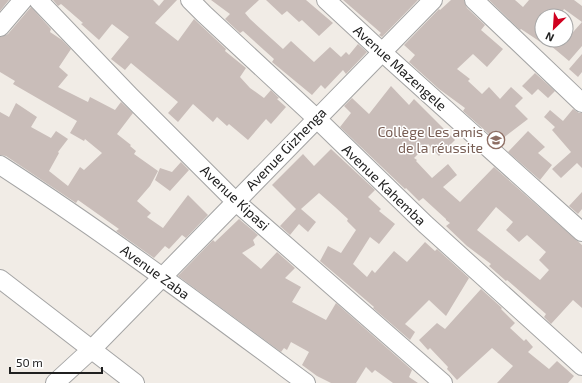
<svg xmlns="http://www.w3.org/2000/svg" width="582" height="383" viewBox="0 0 582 383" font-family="'Exo 2',sans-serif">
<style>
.building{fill:#c9bdb9;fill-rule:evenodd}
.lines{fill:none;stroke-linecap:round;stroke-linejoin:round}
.minor-casing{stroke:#a4a4a4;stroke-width:20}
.minor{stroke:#fff;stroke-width:18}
.labels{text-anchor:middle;stroke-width:3;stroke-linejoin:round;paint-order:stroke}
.street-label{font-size:14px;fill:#202020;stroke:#fff}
.education-label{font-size:14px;fill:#785e54;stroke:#fff;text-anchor:end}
</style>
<rect width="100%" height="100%" fill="#f1ece6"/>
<path class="building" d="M0,0H9L0,11Z
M53,0H153L159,6L164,0H177L155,23L178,41L194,19L226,49L225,51L246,68L240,77L250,88L264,98L271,90L279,98L277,99L286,107L271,124L266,119L248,140L229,124L227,126L217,117L213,122L193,104L178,122L168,113L178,102L131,63L125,70L111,59L129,37L112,24L99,40L81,24L83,23L61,4L58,6Z
M211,0H259L245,13L250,19L283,49L291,41L314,62L330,47L341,57L346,52L349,55L358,44L367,52L346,74L343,70L325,89L321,85L312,95L272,62L274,59L243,31L240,33L225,19L230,14Z
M266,0H306L333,23L319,36L302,20L299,22L287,11L282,15Z
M343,0H418L382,37L379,35L381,33Z
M451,0H464L467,8L485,25L481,30L503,49L487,67L473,54L457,69L470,79L468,81L482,94L489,87L500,99L511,87L523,98L515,106L528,119L498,142L463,111L465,108L439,89L409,62L415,55L404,45L439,9L440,10Z
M489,0H515L523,7L529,0H574L582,6V46L569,61L544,40H566L582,22L564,9L560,16H542V43L521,29L520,30Z
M31,7L51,29L50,32L62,40L71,49L59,67L68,75L58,87L88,102L90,97L115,110L121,102L133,113L117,134L131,145L130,146L136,151L134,154L158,171L150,186L137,201L151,213L147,217L163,228L188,195L208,215L186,238L182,235L169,249L165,246L154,258L116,231L119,229L78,200L76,203L6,156L0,155V112L9,117L16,103L37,117L31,127L51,138L56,131L68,139L58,152L59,153L49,171L68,186L80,167L84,170L102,153L85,139L84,141L70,133L77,121L13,84L15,81L0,72V37L8,34Z
M582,54V72L578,77L569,69Z
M535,73L555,91L548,98L538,89L532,95L522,86Z
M391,86L409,105L414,99L455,140L439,156L428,144L414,158L417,160L416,161L432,178L448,164L457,175L443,187L460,202L494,167L582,245V308L573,300L551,324L544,317L546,314L507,280L506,281L489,266L491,264L467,246L446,226L450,223L446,220V219L423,198L419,201L406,188L405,189L340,127L351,113L344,106L352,98L369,114ZM496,207L513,222L506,230L519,242L527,235L546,252L539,260L549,270L540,280L477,230Z
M573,109L579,113H582V168L577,163L561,178L552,169L571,152L552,130L555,127L544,117L550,110L563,121Z
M528,131L545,147L538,153L552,165L540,180L508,152Z
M331,149L375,190L368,197L381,209L379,211L395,224L379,244L370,237L353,264L367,277L372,270L375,273L394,251L407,262L425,242L435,251L437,249L469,278L446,316L429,300L405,324L415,332L410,340L373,308L374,307L320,261L328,246L341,253L356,230L347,221L348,219L335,207L319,193L301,209L316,222L308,232L299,224L290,235L280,226L296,209L272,185L303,154L314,166Z
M181,162L189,170L170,191L155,180L160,168L172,172Z
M582,192V209L578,214L569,206Z
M239,219L258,235L253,240L255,245L242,253L261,269L277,252L295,268L285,278L301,287L292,302L326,320L336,303L412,370L409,377L418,383H393L375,370L372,373L366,367L356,383H331L317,376L302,365L309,352L291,342L287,350L284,348L281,352L178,276L213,240L215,242Z
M481,289L502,308L501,309L515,323L510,328L524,341L526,339L533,347L528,352L549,369L557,361L574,376L568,383H497L513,366L492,348L457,380L447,369L448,367L430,348L428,350L419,340L437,323L445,329Z"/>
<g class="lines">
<defs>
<path id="minor" d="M38,0L129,95L235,201L443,383
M190,0L204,14L316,118L425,224L582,366
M326,0L382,52L582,232
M474,0L582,103
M0,27L23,0
M0,165C105,233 205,308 306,383
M0,279L135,383
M55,383L92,349L433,0"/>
</defs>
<use href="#minor" class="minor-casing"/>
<use href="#minor" class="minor"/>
</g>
<defs>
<symbol id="school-ring" viewBox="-11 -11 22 22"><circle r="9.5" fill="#fff" stroke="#8d6e63" stroke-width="1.5"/><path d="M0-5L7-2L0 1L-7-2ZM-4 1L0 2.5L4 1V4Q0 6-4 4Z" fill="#8d6e63"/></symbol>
</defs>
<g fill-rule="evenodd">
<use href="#school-ring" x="486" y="130" width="20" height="20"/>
</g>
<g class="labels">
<g class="street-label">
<text transform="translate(400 68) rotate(42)" y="5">Avenue Mazengele</text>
<text transform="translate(286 149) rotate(-46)" y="5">Avenue Gizhenga</text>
<text transform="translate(384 185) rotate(44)" y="5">Avenue Kahemba</text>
<text transform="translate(235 198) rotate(43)" y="5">Avenue Kipasi</text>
<text transform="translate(155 272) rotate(36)" y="5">Avenue Zaba</text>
</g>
<g class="education-label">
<text x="483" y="137">Collège Les amis<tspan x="483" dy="16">de la réussite</tspan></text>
</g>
</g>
<g transform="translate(554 28) rotate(205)"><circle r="19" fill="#ffffff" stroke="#a6a6a6"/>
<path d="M0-3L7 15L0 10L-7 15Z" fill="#d0001f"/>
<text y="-6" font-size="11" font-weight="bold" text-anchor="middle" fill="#202020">N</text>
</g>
<path d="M10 367v6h92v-6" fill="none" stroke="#202020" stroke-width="2"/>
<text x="16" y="367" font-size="12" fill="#202020" stroke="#ffffff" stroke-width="3" paint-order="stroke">50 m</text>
</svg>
